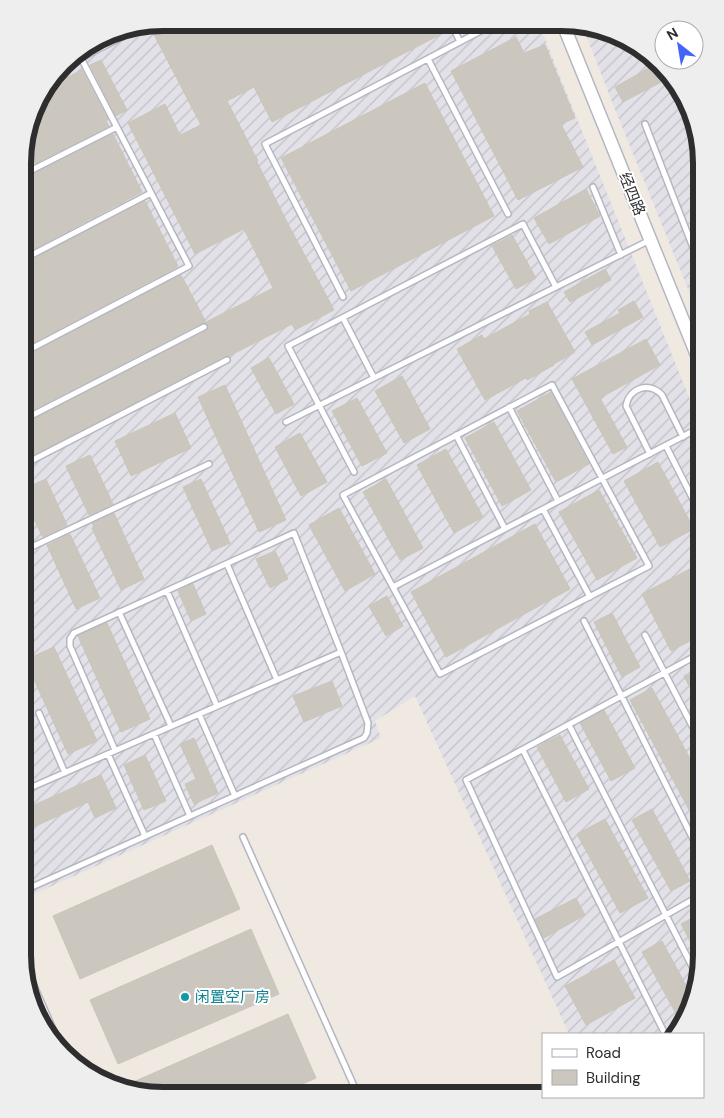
<svg xmlns="http://www.w3.org/2000/svg" width="724" height="1118" viewBox="0 0 724 1118" font-family="'DM Sans','Noto Sans SC',sans-serif">
<style>
.industrial{fill:url(#industrial-furrows)}
.building{fill:#cbc7bf;stroke:#cbc5ba}
.lines{fill:none;stroke-linecap:round;stroke-linejoin:round}
.service-casing{stroke:#b4b7c1;stroke-width:8}
.tertiary-casing{stroke:#b4b7c1;stroke-width:15}
.service{stroke:#fff;stroke-width:5}
.tertiary{stroke:#fff;stroke-width:12}
.culture-dot{fill:#0f9aa8;stroke:#fff;stroke-width:2}
.labels{text-anchor:middle;stroke-width:4;stroke-linejoin:round;paint-order:stroke}
.street-label{font-size:15px;fill:#2e2e2e;stroke:#fff}
.culture-label{font-size:15px;fill:#0d838f;stroke:#fff;text-anchor:start}
.rim{fill:none;stroke:#2e2e2e;stroke-width:6}
</style>
<defs>
<pattern id="industrial-furrows" width="10" height="10" patternUnits="userSpaceOnUse" patternTransform="scale(1.25)"><rect width="10" height="10" fill="#e3e1e8"/><path d="M-1 1l2-2M0 10L10 0M9 11l2-2" fill="none" stroke="#c3c1c7"/></pattern>
</defs>
<rect width="100%" height="100%" fill="#efe9e1"/>
<path class="industrial" d="M164,23L539,24L701,427V964L675,1034H569L415,696L375,721L381,738L23,899L24,145L41,93L71,57L118,30Z
M582,25L646,51L691,109L701,164V321L616,112Z"/>
<path class="building" d="M164,22L442,23L447,31L272,122L254,87L227,101L258,161L257,162L286,220L334,310L295,330L292,324L229,356H225L32,456L23,439V424L206,331L208,327L206,323H202L23,415V357L181,275L206,322L273,288L244,229L195,254L128,123L165,104L180,135L201,125L149,25Z
M516,37L524,53L545,45L575,118L561,124L583,167L518,200L451,71Z
M101,60L127,110L116,116L90,65Z
M656,64L667,79L623,102L615,87Z
M82,70L108,120L106,121L109,126L24,169V145L41,93L46,88Z
M425,83L494,216L351,291L281,158Z
M113,134L142,192L24,254V178Z
M586,189L600,216L549,244L534,218Z
M145,201L178,266L177,267L23,348L24,263Z
M512,235L536,278L516,289L492,246Z
M605,269L611,280L570,302L564,292Z
M634,301L643,317L592,345L585,332L620,313L618,310Z
M547,302L575,352L554,364V365L527,380L526,378L485,400L457,349L482,335L484,339L530,314L529,311Z
M646,339L660,365L600,398L627,447L613,454L572,379Z
M269,358L294,404L276,414L251,368Z
M402,376L430,429L404,443L375,391Z
M225,385L286,520L259,532L198,397Z
M551,392L589,464L556,482L517,411Z
M357,398L387,453L362,466L332,411Z
M175,413L191,448L131,476L115,441Z
M494,422L531,490L502,506L465,438Z
M300,433L327,482L301,496L275,447Z
M446,449L483,517L454,533L417,465Z
M90,455L113,504L89,515L66,466Z
M658,462L694,529L660,547L624,481Z
M46,479L67,525L43,537L42,536L23,496V489Z
M201,479L230,543L212,551L183,487Z
M386,479L423,548L400,560L363,492Z
M599,490L637,558L597,580L559,512Z
M339,508L375,574L345,591L309,525Z
M114,513L144,579L121,590L92,528L94,527L92,523Z
M535,524L570,589L446,657L411,592Z
M70,534L100,598L76,609L47,545Z
M275,551L288,579L270,588L256,559Z
M701,563V635L671,651L642,594Z
M193,584L206,614L191,621L178,591Z
M387,596L403,626L386,636L369,606Z
M612,613L640,667L622,677L594,622Z
M107,623L150,719L121,732L78,636Z
M54,647L97,741L68,754L25,660Z
M701,667V709L684,676Z
M332,681L342,706L304,722L293,696Z
M652,688L701,779V832L630,700Z
M604,710L635,768L611,781L580,723Z
M560,735L589,789L566,802L537,747Z
M194,738L218,793L194,804L185,784L196,779L180,744Z
M145,755L166,801L144,810L124,765Z
M101,775L116,808L95,818L88,802L23,832V810Z
M652,809L690,881L671,891L632,820Z
M605,819L648,898L620,913L577,834Z
M212,845L240,909L80,979L53,916Z
M576,898L585,915L544,938L535,919Z
M701,913V962L681,924Z
M251,929L279,994L118,1064L90,1000Z
M662,941L690,993L680,1021L642,952Z
M614,960L635,998L586,1025L565,986Z
M288,1014L316,1078L278,1095L145,1094L124,1086Z"/>
<g class="lines">
<defs>
<path id="service" d="M451,23L460,42
M428,59L508,214
M63,67L132,32
M645,124L701,268
M24,174L117,127
M593,187L621,255
M24,259L151,193
M343,297L265,144L496,23
M343,318L374,378
M689,332L701,326
M23,353L189,266L81,58
M552,385L649,566L440,674L343,495Z
M509,407L558,501
M23,420L204,327
M286,422L650,240
M456,435L505,529
M666,446L701,515
M650,454L626,406C629,388 649,381 662,395L683,437
M23,465L227,360
M354,472L288,346L523,224L556,287
M543,509L590,597
M23,551L209,464
M227,564L277,680
M393,587L701,427
M167,591L217,706
M119,612L171,726
M584,621L701,855
M645,635L701,743
M39,713L65,773
M199,714L235,796
M569,725L697,976
M154,734L190,816
M523,750L665,1034
M108,754L145,836
M23,791L341,652L294,533L74,633L70,639V646L115,750
M243,837L358,1095
M23,891L364,738L367,733L368,723L341,652
M701,895L557,977L466,780L701,653"/>
<path id="tertiary" d="M563,24L701,365
M28,981L50,1031"/>
</defs>
<use href="#service" class="service-casing"/>
<use href="#tertiary" class="tertiary-casing"/>
<use href="#service" class="service"/>
<use href="#tertiary" class="tertiary"/>
</g>
<circle class="culture-dot" cx="185" cy="997" r="5"/>
<g class="labels">
<g class="street-label">
<text transform="translate(632 194) rotate(68)" y="5">经四路</text>
</g>
<g class="culture-label">
<text x="195" y="1002">闲置空厂房</text>
</g>
</g>
<path d="M0 0H724V1118H0ZM163 31H561A132 132 0 0 1 693 163V955A132 132 0 0 1 561 1087H163A132 132 0 0 1 31 955V163A132 132 0 0 1 163 31Z" fill="#eee" fill-rule="evenodd"/>
<path class="rim" d="M163 31H561A132 132 0 0 1 693 163V955A132 132 0 0 1 561 1087H163A132 132 0 0 1 31 955V163A132 132 0 0 1 163 31Z"/>
<rect x="542" y="1033" width="162" height="65" fill="#ffffff" stroke="#ababab"/>
<rect x="552" y="1049" width="25" height="8" fill="#ffffff" stroke="#ababab"/>
<text x="586" y="1058" font-size="15" fill="#2e2e2e">Road</text>
<rect x="552" y="1070" width="25" height="15" fill="#cbc7bf" stroke="#ababab"/>
<text x="586" y="1083" font-size="15" fill="#2e2e2e">Building</text>
<g transform="translate(679 45) rotate(329)"><circle r="24" fill="#ffffff" stroke="#ababab"/>
<path d="M0-4L9 19L0 12L-9 19Z" fill="#4264fb"/>
<text y="-8" font-size="14" font-weight="bold" text-anchor="middle" fill="#2e2e2e">N</text>
</g>
</svg>
